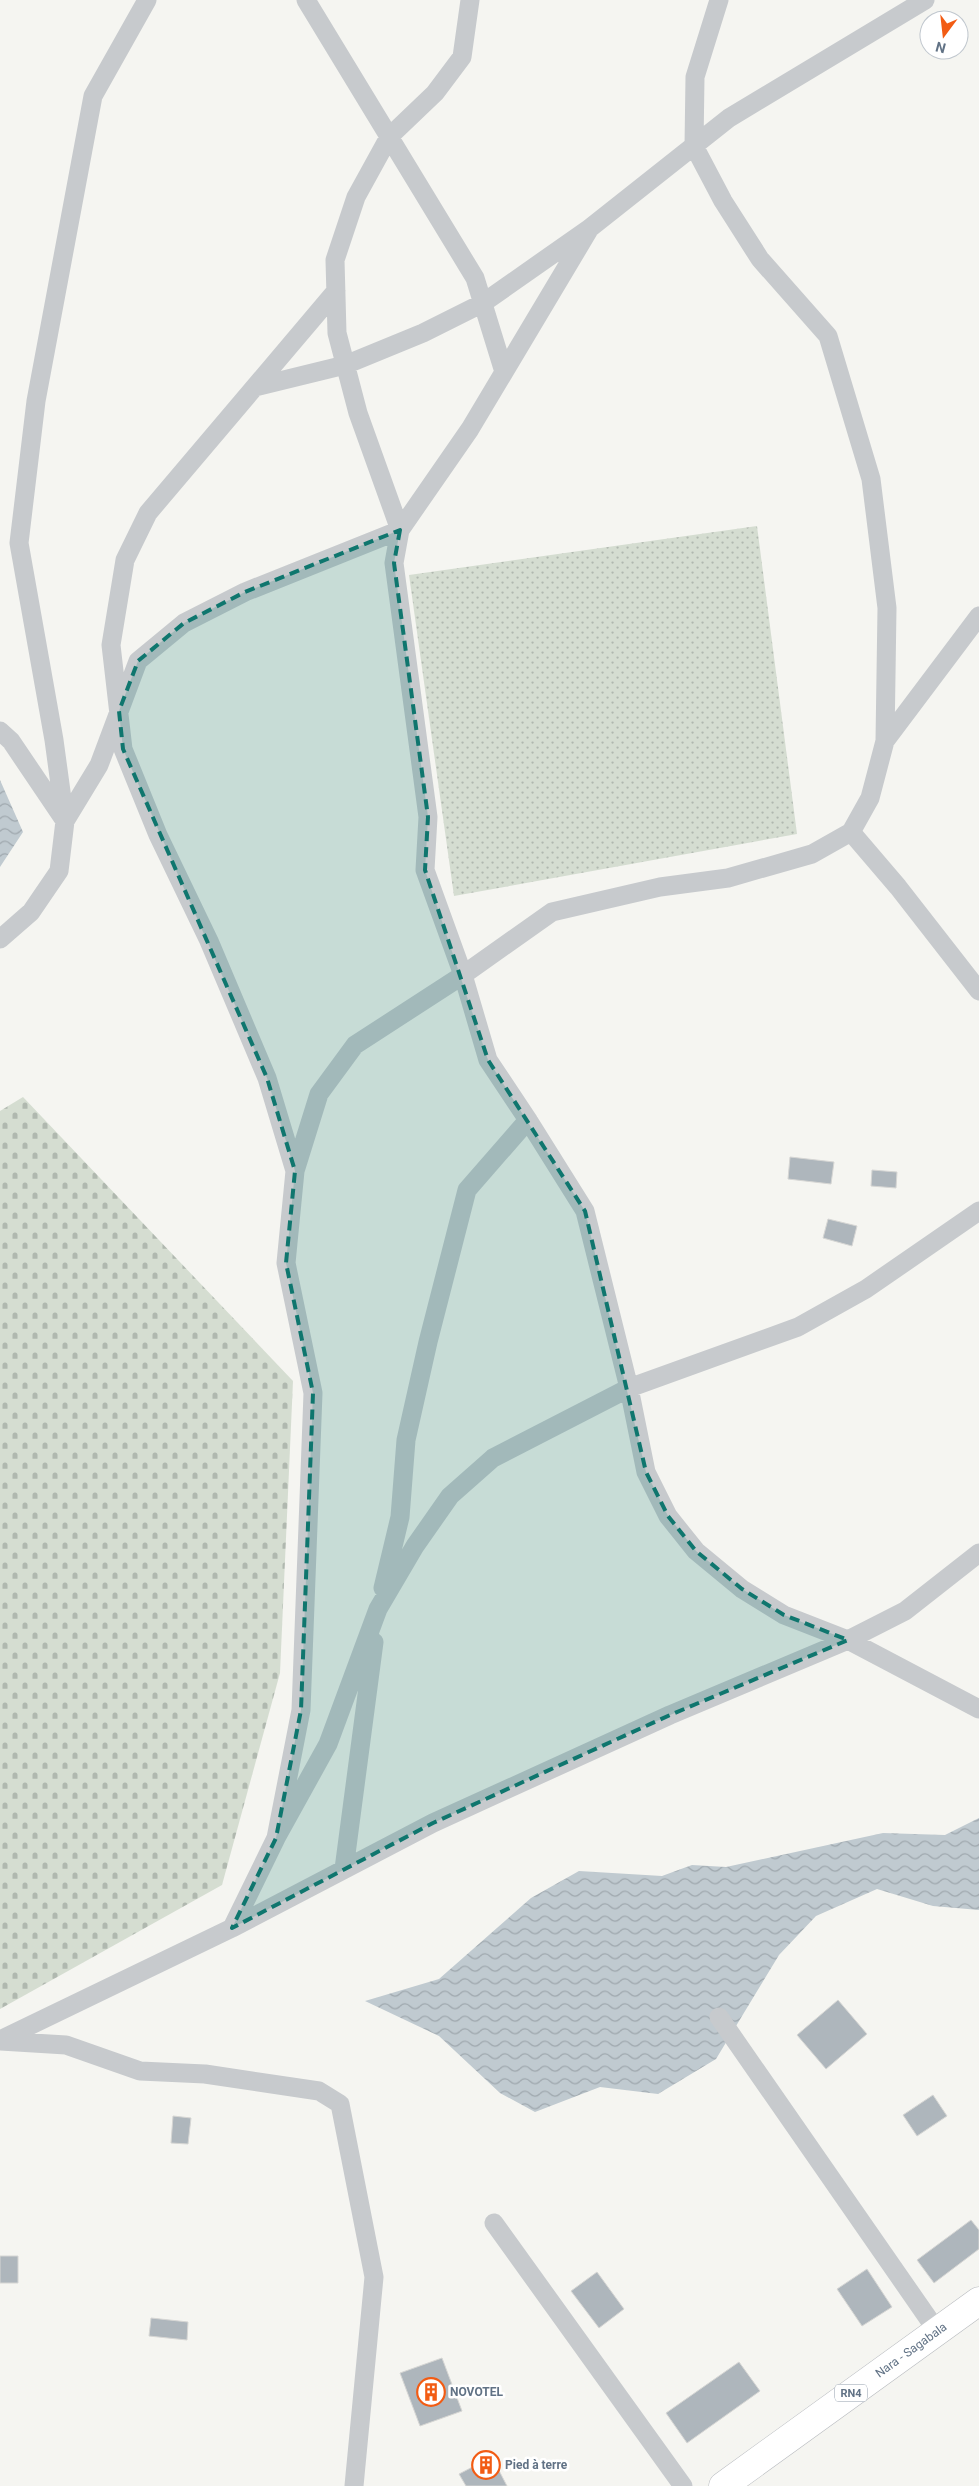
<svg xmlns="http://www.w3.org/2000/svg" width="979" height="2486" viewBox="0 0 979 2486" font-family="Roboto,sans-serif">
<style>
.cemetery{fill:url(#cemetery-stones)}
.park{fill:url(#park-dots)}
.water{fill:url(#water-waves)}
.building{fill:#aeb6bc;stroke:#d6d6d4}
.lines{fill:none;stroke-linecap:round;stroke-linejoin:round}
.primary-casing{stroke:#b9bcc0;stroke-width:29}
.street{stroke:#c7cacd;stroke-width:19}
.primary{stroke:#fff;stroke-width:28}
.marked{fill:#0f766e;fill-opacity:0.2;stroke:#0f766e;stroke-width:4;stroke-dasharray:10 6;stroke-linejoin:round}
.labels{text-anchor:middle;stroke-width:5;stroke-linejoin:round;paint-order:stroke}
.shield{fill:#fff;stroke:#909caa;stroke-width:1}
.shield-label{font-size:11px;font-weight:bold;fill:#617285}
.street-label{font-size:12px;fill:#617285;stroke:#fff}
.poi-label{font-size:12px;font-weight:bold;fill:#617285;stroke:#fff;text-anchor:start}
</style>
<defs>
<pattern id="cemetery-stones" width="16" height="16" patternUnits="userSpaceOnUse" patternTransform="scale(1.25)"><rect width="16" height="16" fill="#d5ddd1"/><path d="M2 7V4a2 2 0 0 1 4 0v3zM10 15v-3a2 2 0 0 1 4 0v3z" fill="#b0b8af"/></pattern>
<pattern id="park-dots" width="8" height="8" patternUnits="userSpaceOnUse" patternTransform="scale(1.25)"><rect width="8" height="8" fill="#d5ddd1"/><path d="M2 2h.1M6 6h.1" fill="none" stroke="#b0b8af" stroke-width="1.8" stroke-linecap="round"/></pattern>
<pattern id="water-waves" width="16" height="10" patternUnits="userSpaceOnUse" patternTransform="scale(1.25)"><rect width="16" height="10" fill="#c0cad0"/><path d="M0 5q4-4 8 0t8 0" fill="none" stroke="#9fa8ae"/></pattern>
</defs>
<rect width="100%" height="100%" fill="#f5f5f1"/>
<path class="cemetery" d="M23,1097L293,1381L280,1673L222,1885L0,2009V1111Z"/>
<path class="park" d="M757,526L797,834L454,896L409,575Z"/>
<path class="water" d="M0,780L23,832L0,867Z
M979,1818V1910L933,1906L877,1889L816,1916L779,1955L716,2059L658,2094L600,2087L535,2112L500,2093L439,2036L365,2001L439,1979L531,1898L579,1871L662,1876L692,1865L726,1867L883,1833L945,1835Z"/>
<path class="building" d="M790,1157L834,1162L831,1184L788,1179Z
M872,1170L897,1172L896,1188L871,1186Z
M828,1219L857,1226L852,1246L823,1238Z
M838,2000L867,2034L826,2069L797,2035Z
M933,2095L947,2116L917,2136L903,2115Z
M173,2116L191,2118L188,2144L171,2143Z
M971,2220L979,2230V2249L934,2283L917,2260Z
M0,2256H18V2283H0Z
M867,2269L892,2307L862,2326L837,2289Z
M597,2272L624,2309L599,2328L571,2291Z
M151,2318L188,2322L187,2340L149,2336Z
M442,2358L462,2411L420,2426L400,2373Z
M739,2362L760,2391L687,2443L666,2413Z
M492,2457L507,2486H466L459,2474Z"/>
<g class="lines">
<defs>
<g id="primary">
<path id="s1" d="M723,2486L979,2301"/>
</g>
</defs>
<use href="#primary" class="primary-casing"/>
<path class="street" d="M306,0L475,278L504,372
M719,0L695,77L694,146L723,201L760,259L828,336L871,479L887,608L885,741
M590,228L470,429L400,530L394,563L428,817L425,870L463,975L488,1060L528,1120L585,1211L629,1388L646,1472L668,1516L696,1551L742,1589L784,1615L848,1640L979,1709
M255,387L345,365L423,333L483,303L590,228L729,118L925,0
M0,731L11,741L65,821L99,765L138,661L184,623L245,592L400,530L358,413L337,333L335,260L356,197L389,137L435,93L462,57L470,0
M851,832L898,887L979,991
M0,939L31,912L59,871L65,821L54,740L19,543L36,401L93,96L147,0
M295,1171L267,1078L209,941L158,835L123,749L111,645L125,560L148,513L336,291
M383,1588L400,1517L406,1440L428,1342L467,1190L528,1120
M276,1838L301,1710L313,1393L286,1263L295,1171L319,1094L355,1045L463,975L552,912L660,887L728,878L812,854L851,832L870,798L885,741L979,616
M344,1869L374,1642
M232,1928L276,1838L328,1744L378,1609L415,1546L450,1496L493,1458L629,1388L798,1327L866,1289L979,1211
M719,2017L937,2331
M0,2040L232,1928L433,1823L670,1715L848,1640L905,1611L979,1553
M0,2041L66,2045L140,2071L205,2074L319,2091L340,2104L374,2277L354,2486
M494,2223L683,2486"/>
<use href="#primary" class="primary"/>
</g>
<path class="marked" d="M400,530L394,563L428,817L425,870L488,1060L585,1211L646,1472L668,1516L696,1551L742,1589L784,1615L848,1640L670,1715L433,1823L232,1928L276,1838L301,1710L313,1393L286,1263L295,1171L267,1078L123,749L119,711L138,661L184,623L245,592Z"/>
<defs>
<symbol id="building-ring" viewBox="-11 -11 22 22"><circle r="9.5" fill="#fff" stroke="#f25c14" stroke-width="1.5"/><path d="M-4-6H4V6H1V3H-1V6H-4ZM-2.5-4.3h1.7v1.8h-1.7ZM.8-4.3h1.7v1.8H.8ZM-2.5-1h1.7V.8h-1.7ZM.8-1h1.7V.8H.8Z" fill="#f25c14"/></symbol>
</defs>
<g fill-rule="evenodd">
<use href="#building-ring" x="415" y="2376" width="32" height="32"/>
<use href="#building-ring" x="470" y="2449" width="32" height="32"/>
</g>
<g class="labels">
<rect class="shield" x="835" y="2384.5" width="32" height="17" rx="4"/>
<g class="shield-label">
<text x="851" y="2397">RN4</text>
</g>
<g class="street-label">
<text dy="4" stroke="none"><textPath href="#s1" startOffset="232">Nara - Sagabala</textPath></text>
</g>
<g class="poi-label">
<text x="450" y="2396">NOVOTEL</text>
<text x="505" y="2469">Pied à terre</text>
</g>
</g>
<g transform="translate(944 35) rotate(195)"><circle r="24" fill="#ffffff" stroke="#c0c7ce"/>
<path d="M0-4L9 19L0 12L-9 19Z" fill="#f25c14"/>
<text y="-8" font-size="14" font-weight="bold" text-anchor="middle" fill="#617285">N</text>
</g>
</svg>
